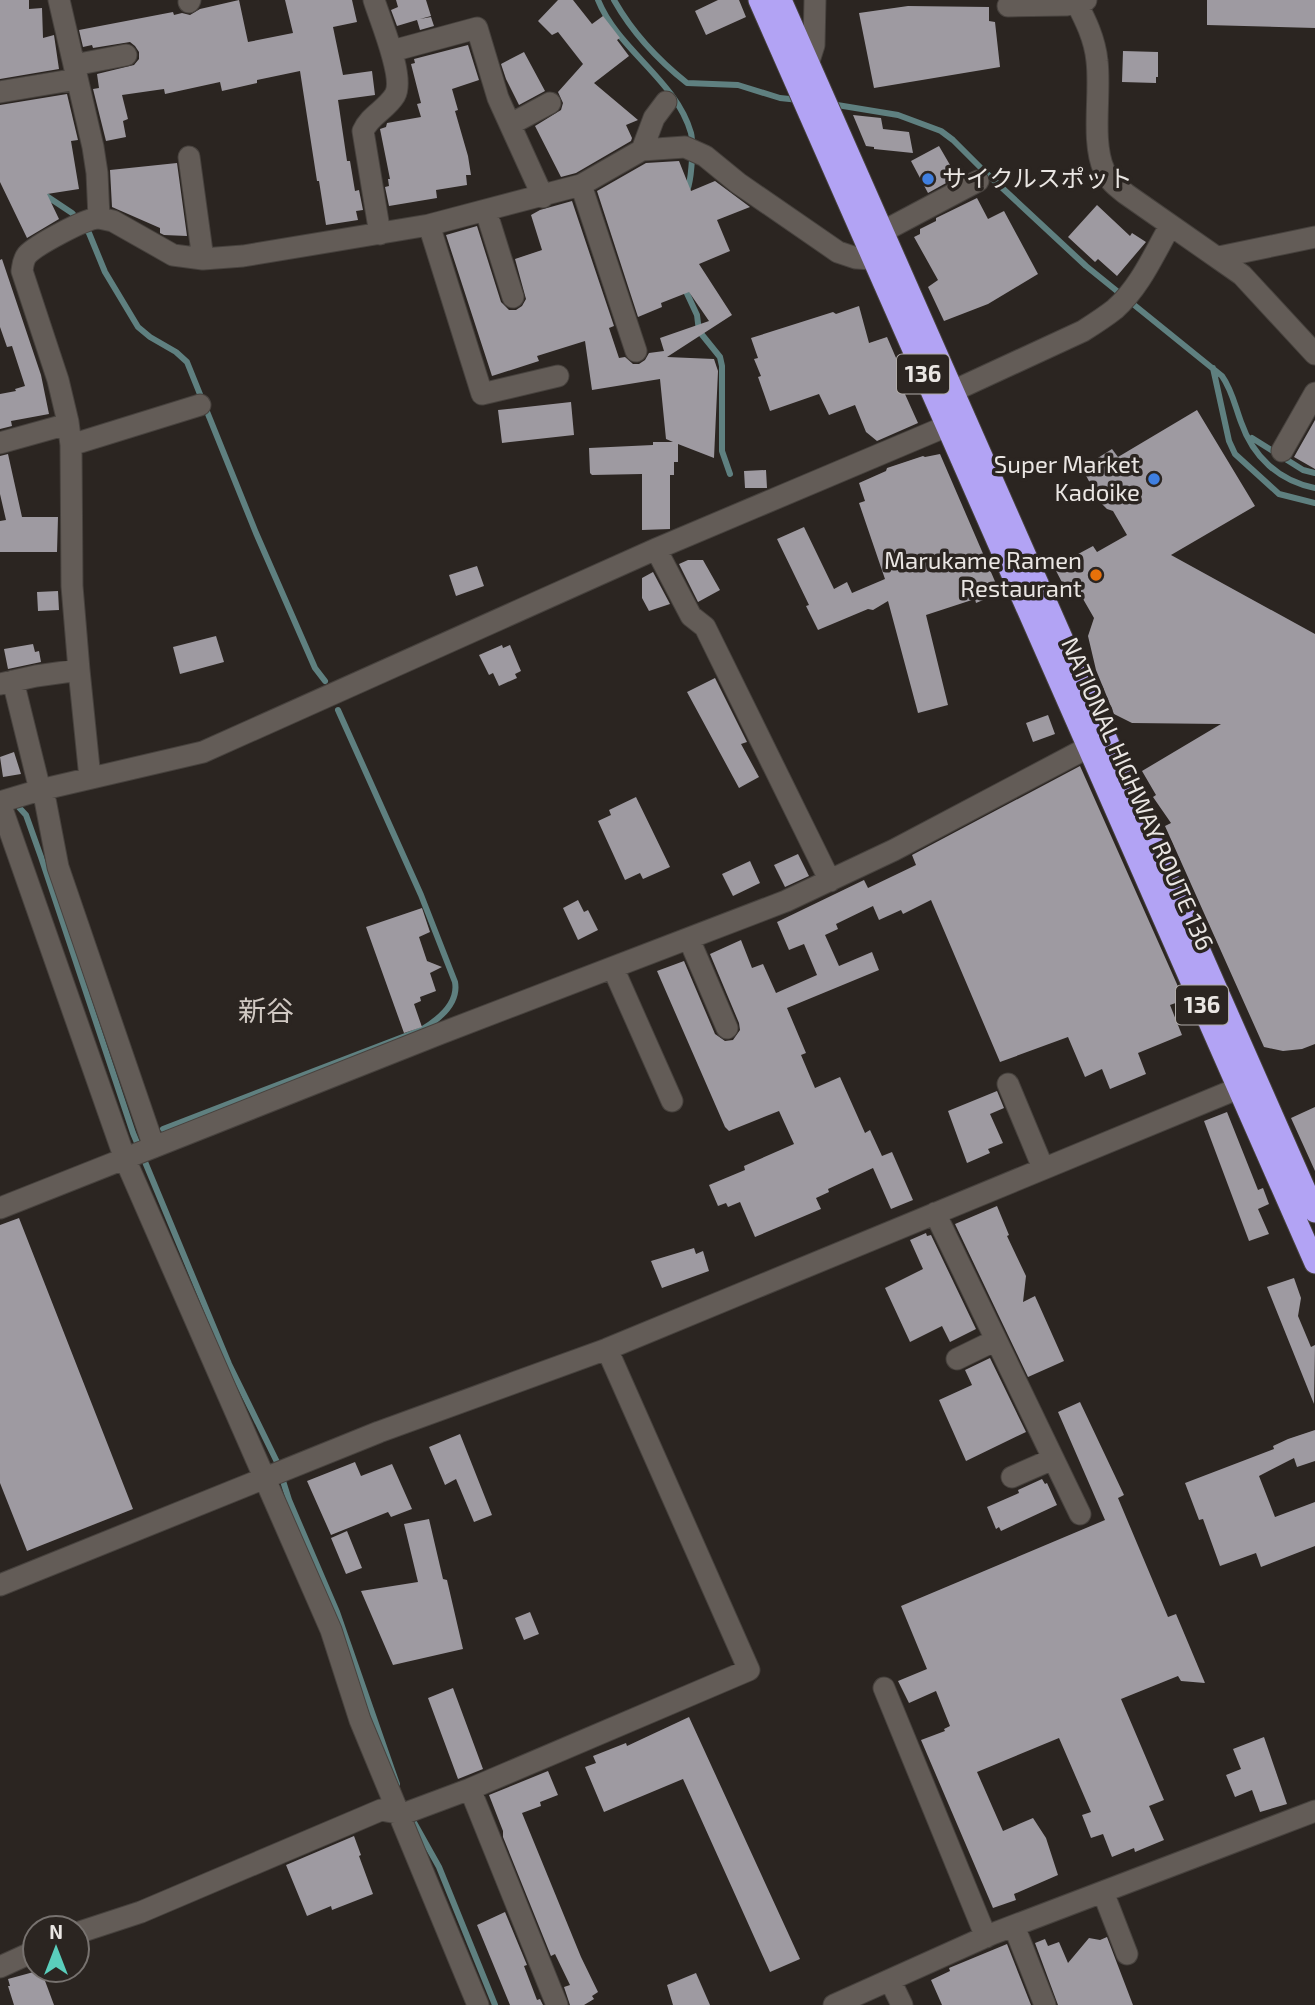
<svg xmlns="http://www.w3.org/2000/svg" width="1315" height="2005" viewBox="0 0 1315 2005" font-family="'Exo 2','Noto Sans JP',sans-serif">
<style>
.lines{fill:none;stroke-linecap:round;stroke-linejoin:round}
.stream{stroke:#5f8080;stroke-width:6}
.building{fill:#9e9aa1}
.minor-casing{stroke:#47423e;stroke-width:23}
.highway-casing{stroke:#47423e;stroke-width:23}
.minor{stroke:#635c57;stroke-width:21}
.highway{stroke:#b2a3f4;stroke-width:21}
.shop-dot{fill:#3f7fe0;stroke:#2b2521;stroke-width:2.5}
.food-dot{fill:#e8710a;stroke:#2b2521;stroke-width:2.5}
.labels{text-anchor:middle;stroke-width:7;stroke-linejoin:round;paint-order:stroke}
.shield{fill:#2b2521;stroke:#b1aca9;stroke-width:2}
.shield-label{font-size:23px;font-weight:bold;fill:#eae6e3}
.poi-label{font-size:24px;fill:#eae6e3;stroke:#2b2521;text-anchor:end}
.street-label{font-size:24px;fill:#eae6e3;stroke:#2b2521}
.quarter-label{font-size:28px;fill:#d0c8c2;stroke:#2b2521}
</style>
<rect width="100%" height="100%" fill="#2b2521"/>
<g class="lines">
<path class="stream" d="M598,0C618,50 676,80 691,133C693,141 692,151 692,160C691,170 691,181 687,191
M614,0C632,32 658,60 687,83L738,85L780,98L799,100
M831,104L898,115L941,131L953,140L985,172L1086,266L1222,376C1232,390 1235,406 1241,422C1253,457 1279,481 1315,488
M42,193L72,213L89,233L105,272L138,327L150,337L176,352L187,362L256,533L315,668L325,681
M684,287L697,315L699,331L720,357L722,366V451L730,474
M1213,368L1229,441L1235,454L1279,494L1315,503
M1252,438L1303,470L1315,473
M14,802L26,815L41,857L133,1133L229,1364L277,1462L289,1500L337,1612L397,1784
M163,1129L421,1030C438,1020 459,1004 455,982L421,895L338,710
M411,1817L439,1867L495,2005"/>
</g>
<path class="building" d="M0,0H29V9L42,8L43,38L54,35L59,69L0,79Z
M239,0L248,42L293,33L285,0H352L357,22L333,27L343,75L372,71L375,95L338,100L347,161H350L355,191L359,190L363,210L356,211L358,220L326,225L319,181H317L300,71L257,80V83L222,91L220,82L165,94L164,89L122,95L128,119L123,121L126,137L106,141L93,89L99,88L97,74L134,65L139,59V52L135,46L130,42L93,48L92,45L83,47L79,30L173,12L174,15L182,13L190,15L200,9Z
M396,0H426L431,16L420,19L431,17L434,26L420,30L417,20L397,26L391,10L398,7Z
M558,0H573L592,24L603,16L620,38L617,40L629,56L594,83L638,120L626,125L632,138L631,141L576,173L561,177L535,126L561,110L563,103L558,92L583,64L558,32L552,35L538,21Z
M718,0H739L746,17L706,35L695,11Z
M1207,0H1315V28L1207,25Z
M908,6L989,7V21L995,22L1000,67L874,88L859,13Z
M468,45L479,80L452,89L458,110L455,111L468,156L471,175H466L467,185L436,190L437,198L389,206L385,187L389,186L388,179H390L380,129L386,127L387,123L421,117L417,104L421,103L411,64L415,63L414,59Z
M1123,51L1158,52V77H1156V83L1122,82Z
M524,52L545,91L519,105L506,79L501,64Z
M67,94L78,140L71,141L79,189L47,194L59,219L27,238L0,182V105Z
M853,115L881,118L883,129L909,132L913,153L874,149V147L866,146Z
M939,146L957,177L928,193L911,161Z
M679,161L691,191L715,181L750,207L717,220L730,251L699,264L732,315L667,357L714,359L718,371L714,458L678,444V462H674V475H670V529L642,530V474L592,475L590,473L589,448L653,445V442H673L666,439L660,379L592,390L585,341L537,356L539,361L492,376L446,235L477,226L501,302L509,310H516L522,306L526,299L515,259L542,250L531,215L540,210L572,201L614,326L609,328L619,358L625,357L633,364H639L645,360L649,353L664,351L660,338L709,321L689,292L661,303L662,307L638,317L597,191L646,163Z
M177,163L187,236L164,235L160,233V228L112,207L110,170Z
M977,198L988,219L1004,211L1038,274L988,304L944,321L928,287L938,280L914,237L920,234V229L936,221V218Z
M1097,205L1130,236L1132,233L1146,242L1117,276L1098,259L1095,262L1068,237Z
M2,259L41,375L49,414L11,421L12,426L0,429V394L16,391L15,389L25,386L12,346L7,347L0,327V260Z
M859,306L869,343L887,337L906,381L900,383L918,423L877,441L866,432L855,405L829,415L819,394L770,411L758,377L761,376L754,359L758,358L751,338L833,312L836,314Z
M571,402L574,435L502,443L498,410Z
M1197,410L1255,506L1171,555L1315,634V1044L1302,1049L1283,1051L1264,1047L1165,826L1171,823L1153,797L1156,795L1142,771L1221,724L1132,723L1114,714L1096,670L1088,636L1094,618L1075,585L1066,590L1054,567L1093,546L1097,552L1127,535L1113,511L1107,509L1100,502L1082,468L1112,449L1118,457Z
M1315,420V469L1294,457Z
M8,454L22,517H58L57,552H0V521L6,520L0,494V456Z
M940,454L1000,593L976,603L975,599L926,615L948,705L918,713L888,601L873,610L868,609L818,630L806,606L809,605L777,539L804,527L834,589L847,582L852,593L885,579L859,503L865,501L859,483L886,471L887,468L923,456L925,457Z
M766,470L767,488H745L744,471Z
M688,560H703L720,590L698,602L679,564Z
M477,566L484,586L456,596L449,575Z
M653,572L670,604L649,611L642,598V578Z
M58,591L59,610L38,611L37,592Z
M216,636L224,662L180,674L173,647Z
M33,644L35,652L39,651L41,662L8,669L4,649Z
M502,645L503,648L510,645L521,671L515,674L517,678L499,686L493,673L489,675L479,655Z
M715,678L747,742L741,744L759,777L739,788L687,692Z
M1048,715L1055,734L1033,742L1026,723Z
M14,752L21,774L3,777L0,757Z
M1080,766L1184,1000L1170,1005L1182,1035L1138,1053L1146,1074L1110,1089L1102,1069L1085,1077L1068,1037L1000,1062L931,900L903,914L901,910L879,920L873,906L836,924L838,929L825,935L839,966L872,952L879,970L787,1008L806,1053L801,1055L815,1088L840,1077L865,1133L870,1130L882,1156L892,1152L913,1200L891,1209L873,1168L828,1189L829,1192L816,1198L821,1209L755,1237L740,1202L728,1207L726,1203L718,1206L709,1185L745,1170L744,1166L794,1144L779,1111L729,1131L725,1127L657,971L684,961L715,1034L725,1041L733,1040L740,1030L739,1023L710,954L741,940L752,968L763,964L776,993L817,975L804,944L789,950L777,922L864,880L868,888L916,865L912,855Z
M636,797L670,867L643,879L640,873L625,880L598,821L611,815L609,810Z
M798,854L809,876L785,887L774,865Z
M750,861L760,883L733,896L722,874Z
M578,900L584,912L588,910L598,930L578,940L563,908Z
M422,908L430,932L419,937L427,961L442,967L430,973L436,991L420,997L421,1001L414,1004L422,1027L404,1033L366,927Z
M997,1091L1004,1108L990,1114L1003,1143L988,1149L990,1153L967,1163L948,1111Z
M1315,1107V1171L1291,1118Z
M1227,1112L1258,1190L1263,1188L1269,1204L1258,1209L1269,1234L1249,1241L1204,1121Z
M997,1206L1009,1235L1007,1236L1026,1276L1023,1302L1035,1296L1064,1361L1028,1377L955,1224Z
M19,1218L133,1509L27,1551L0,1483V1225Z
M926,1233L927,1236L931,1235L976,1329L950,1342L942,1326L910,1342L885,1288L923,1269L910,1240Z
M694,1248L696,1254L703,1251L709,1271L662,1288L651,1261Z
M1294,1278L1301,1298L1298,1316L1311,1347L1315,1345L1314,1404L1267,1287Z
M990,1358L1026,1432L966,1461L939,1400L972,1385L965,1370Z
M1080,1402L1124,1495L1118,1498L1168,1617L1176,1614L1205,1683L1181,1681L1178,1676L1121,1699L1164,1800L1149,1806L1164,1840L1135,1852L1134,1848L1112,1857L1103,1834L1091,1838L1082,1815L1091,1812L1059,1738L977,1772L1003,1831L1033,1818L1046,1838L1058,1875L1014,1894L1016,1900L993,1908L921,1740L945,1731L944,1729L950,1726L936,1691L909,1703L898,1681L927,1669L901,1606L1105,1520L1058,1412Z
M1315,1430V1461L1297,1467L1294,1458L1259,1476L1275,1517L1315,1502V1546L1261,1567L1256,1553L1220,1566L1203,1519L1199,1520L1185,1483L1274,1449L1273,1446L1288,1439Z
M460,1434L492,1515L474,1522L456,1479L445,1485L429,1447Z
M355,1462L361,1476L392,1464L412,1509L391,1517L388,1512L331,1535L307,1481Z
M1042,1479L1045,1484L1047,1483L1057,1505L1001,1531L999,1527L996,1529L987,1507L1019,1493L1018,1490Z
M429,1519L443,1579L447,1580L463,1649L393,1665L361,1591L418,1582L404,1524Z
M347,1531L362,1568L346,1574L331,1538Z
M530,1612L539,1634L524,1640L515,1618Z
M453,1688L483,1769L458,1779L428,1698Z
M689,1717L800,1959L770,1972L683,1779L604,1812L585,1767L596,1763L593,1756L626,1743L627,1746Z
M1264,1737L1287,1804L1260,1812L1252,1790L1235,1797L1226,1775L1241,1769L1233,1749Z
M548,1771L558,1795L540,1802L541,1806L522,1813L581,1957L598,1992L592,1996L594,1999L584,2005H570L564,1987L570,1985L555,1954L551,1956L503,1837V1831L489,1795Z
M354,1836L361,1855L359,1856L373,1894L332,1910L331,1906L307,1916L286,1865Z
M505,1912L527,1965L524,1966L537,2000L540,1999L543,2005H510L477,1925Z
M1107,1937L1133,2005H1058L1035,1943L1045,1939L1048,1946L1059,1942L1068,1963L1089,1938L1100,1940Z
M1007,1944L1031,2005H942L931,1980L950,1971L949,1968Z
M41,1970L54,2005H14L8,1986H10L8,1979Z
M696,1973L710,2005H673L667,1985Z"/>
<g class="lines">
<defs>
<path id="minor" d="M59,0L93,147L97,173L99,218L113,221L173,255L203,259L243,256L429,225L581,185L642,150L654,118L666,102
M374,0C380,20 405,77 395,95C386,110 370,115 363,131L380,234
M1075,0C1085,19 1095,39 1097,61C1101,94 1091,141 1104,170C1109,181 1117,187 1126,194L1242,275L1315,354
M189,2L190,0
M1008,6L1066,5L1086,0
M392,51L477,28L498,98L543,197
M808,64L814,45L815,0
M74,65L126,55
M0,92L77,79
M511,124L550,103
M642,150L685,147L705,156L738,183L838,252L856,258L873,259
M189,157L203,259
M581,185L636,351
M486,211L513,297
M429,225L482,394L558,376
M882,232L978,181
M1219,257L1315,237
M938,398L1083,331C1094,324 1105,317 1115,309C1140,287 1154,254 1170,226
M0,443L68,424
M71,445L200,405
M1282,451L1315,393
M656,549L691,616L705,627L830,881
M79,670L90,778
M13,681L40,790
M0,684L36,676L79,670L72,586L71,445L68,422L58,380L22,271C23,265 23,260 27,255C36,245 86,218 99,218
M43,789L58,867L154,1147
M0,802L40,790L203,752L656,549L947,426
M0,803L125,1159L331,1630L360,1720L478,2005
M689,939L727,1028
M613,968L672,1101
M1008,1084L1043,1168
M0,1208L439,1034L786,901L894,850L1102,740
M935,1213L1080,1514
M957,1359L996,1340
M1012,1477L1053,1459
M0,1585L379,1432L607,1349L1239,1088
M884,1688L986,1937
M470,1789L557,2005
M1103,1892L1127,1954
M1014,1926L1045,2005
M77,1933L141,1912L381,1810L403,1814L470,1789L749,1670L607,1349
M0,1967L35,1951
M890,1980L902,2005
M834,2005L992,1934L1315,1811"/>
<path id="highway" d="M759,0L1315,1263
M781,0L1315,1212"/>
</defs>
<use href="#minor" class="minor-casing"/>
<use href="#highway" class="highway-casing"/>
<use href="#minor" class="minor"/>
<use href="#highway" class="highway"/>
</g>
<g class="shop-dot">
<circle cx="928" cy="179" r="7"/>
<circle cx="1154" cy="479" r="7"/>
</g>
<circle class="food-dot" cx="1096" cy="575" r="7"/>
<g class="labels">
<g class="shield">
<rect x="897" y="354.5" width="52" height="39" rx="5"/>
<rect x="1176" y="985.5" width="52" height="39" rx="5"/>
</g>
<g class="shield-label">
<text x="923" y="382">136</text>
<text x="1202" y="1013">136</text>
</g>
<g class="poi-label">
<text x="942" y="187" text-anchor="start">サイクルスポット</text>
<text x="1140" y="473">Super Market<tspan x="1140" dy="28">Kadoike</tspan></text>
<text x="1082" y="569">Marukame Ramen<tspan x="1082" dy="28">Restaurant</tspan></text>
</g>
<g class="street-label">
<text transform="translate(1137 794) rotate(66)" y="8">NATIONAL HIGHWAY ROUTE 136</text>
</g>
<g class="quarter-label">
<text x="266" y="1021">新谷</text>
</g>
</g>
<g transform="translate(56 1949)"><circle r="33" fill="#2b2521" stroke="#77726f" stroke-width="2"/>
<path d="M0-5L12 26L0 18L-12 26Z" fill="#5acebc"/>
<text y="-10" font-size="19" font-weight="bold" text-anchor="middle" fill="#eae6e3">N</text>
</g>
</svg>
